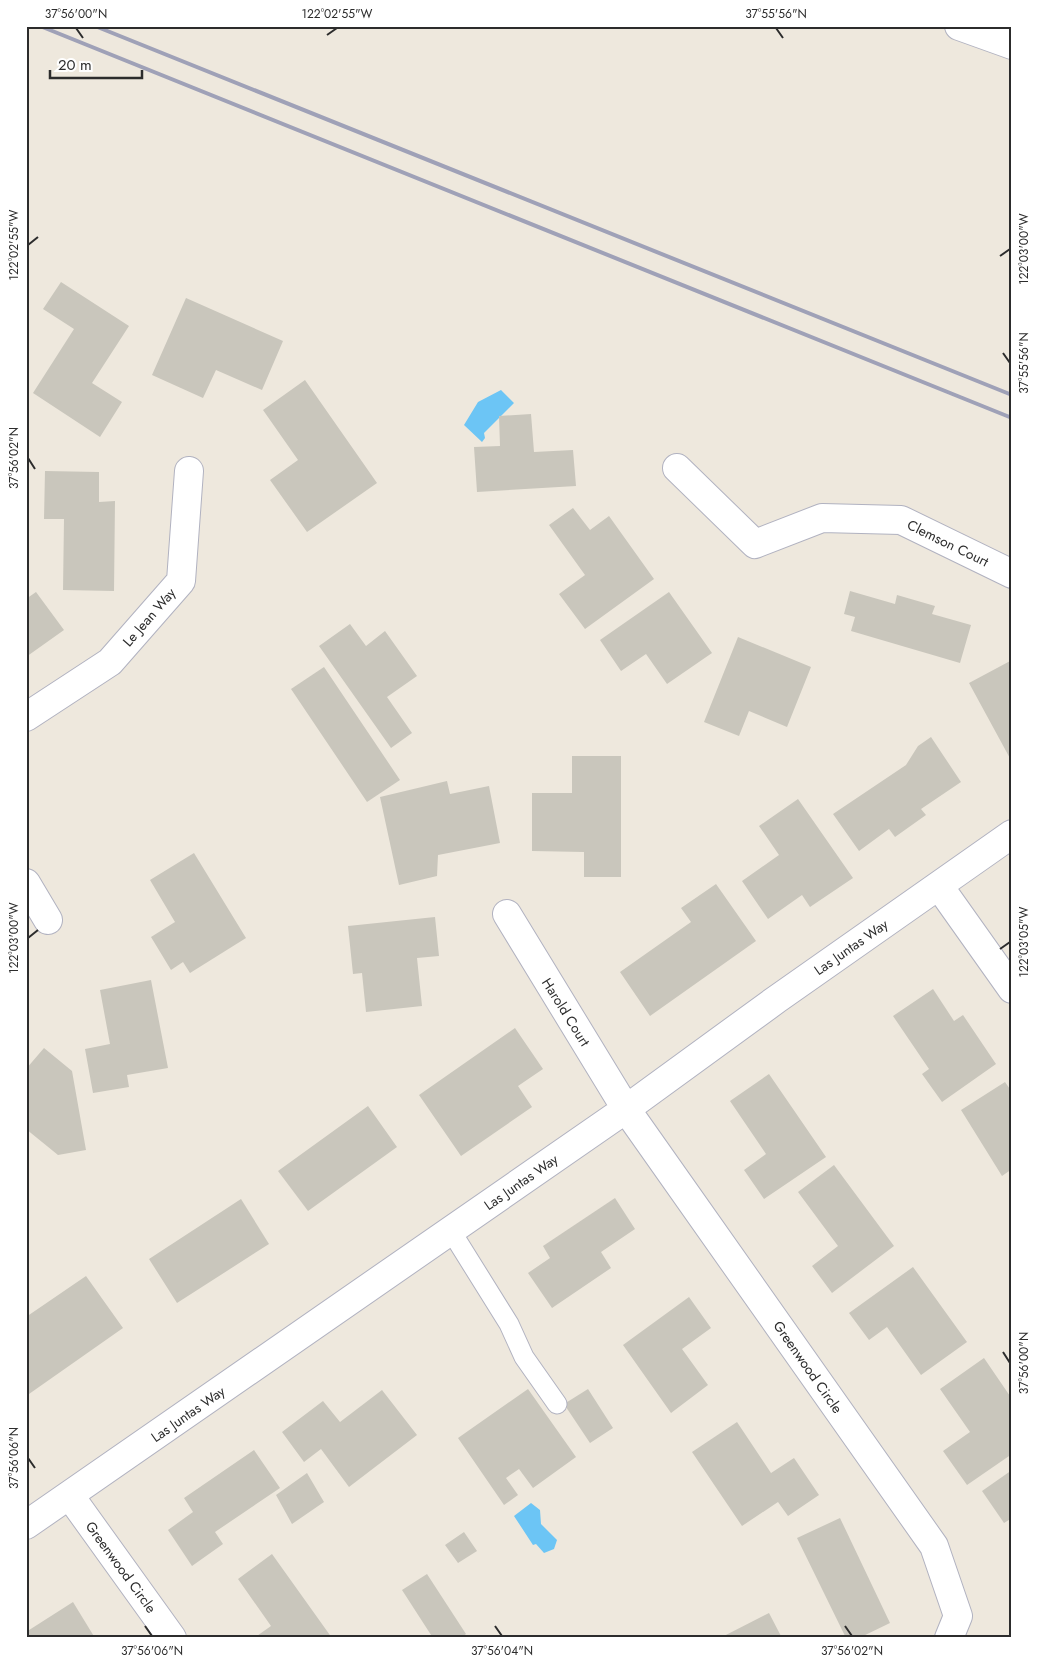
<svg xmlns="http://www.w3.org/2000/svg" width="1038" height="1664" viewBox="0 0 1038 1664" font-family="Jost,sans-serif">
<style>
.water{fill:#6cc5f5}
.building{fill:#c9c6bc}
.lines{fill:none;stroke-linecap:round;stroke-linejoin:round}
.lane-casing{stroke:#b1b2c0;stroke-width:21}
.street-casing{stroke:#b1b2c0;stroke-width:30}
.lane{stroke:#fff;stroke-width:19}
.street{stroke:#fff;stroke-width:28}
.rail{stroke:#9fa1b7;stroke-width:4}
.ticks{fill:none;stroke:#2c2c2c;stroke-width:2}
.labels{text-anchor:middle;stroke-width:4;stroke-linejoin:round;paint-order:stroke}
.street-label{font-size:14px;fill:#2c2c2c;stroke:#fff}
.neatline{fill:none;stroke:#2c2c2c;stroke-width:2}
.ticks-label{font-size:12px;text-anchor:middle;fill:#2c2c2c}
</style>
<rect width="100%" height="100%" fill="#eee8dd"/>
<path class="water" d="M501,390L514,403L484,433L485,438L482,442L464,425L478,402Z
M531,1503L540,1510L541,1524L557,1540L554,1549L544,1553L536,1544L533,1545L514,1516Z"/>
<path class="building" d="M61,282L129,326L92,383L122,402L100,437L33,393L74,329L43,309Z
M186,298L283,341L262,390L216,370L203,398L152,375Z
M305,380L377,483L307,532L270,480L298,460L263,410Z
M531,414L534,452L573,450L576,486L477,492L474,447L500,446L499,416Z
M45,471L99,472V502L115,501L114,591L63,590L64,519H44Z
M573,508L590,530L609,516L654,579L585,629L559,594L585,575L549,525Z
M850,591L895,604L897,595L935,606L932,614L971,625L960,663L851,631L855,617L844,614Z
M36,592L64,630L26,657V599Z
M669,592L712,653L667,684L646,654L621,671L600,640Z
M350,624L366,646L385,631L417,676L387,697L412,733L391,748L319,646Z
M738,637L811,667L787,727L749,711L739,736L704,722Z
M1012,660V762L969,683Z
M324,667L400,780L367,802L291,689Z
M931,737L961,782L921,809L926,815L895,837L889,829L859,851L833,814L906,765L918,746Z
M572,756H621V877H584V852L532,851V793H572Z
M447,781L450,794L489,786L500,843L438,855L437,876L399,885L380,797Z
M798,799L853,878L810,907L802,895L768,919L742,881L779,855L759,826Z
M194,853L246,938L190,973L183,962L171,970L151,937L175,922L150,880Z
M716,884L756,941L650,1016L620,972L691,922L681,908Z
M435,917L439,956L417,958L422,1006L366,1012L362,973L353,974L348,926Z
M151,980L168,1068L127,1075L129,1087L93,1093L85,1049L110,1044L100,990Z
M933,989L954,1021L963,1015L996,1064L942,1102L922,1074L929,1069L893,1016Z
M515,1028L543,1069L518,1086L532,1107L461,1156L419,1095Z
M44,1048L72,1071L86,1150L58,1155L26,1129V1069Z
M769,1074L826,1157L764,1199L744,1170L766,1154L730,1101Z
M1005,1082L1012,1092V1169L1002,1176L961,1110Z
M368,1106L397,1147L308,1211L278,1171Z
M834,1165L894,1246L832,1293L812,1266L838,1246L798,1192Z
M615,1198L635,1229L601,1252L611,1268L552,1308L528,1273L550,1258L543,1246Z
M241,1199L269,1244L177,1303L149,1259Z
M913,1267L967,1342L921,1375L887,1327L869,1340L849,1313Z
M86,1276L123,1328L29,1394L26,1390V1317Z
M689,1297L711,1328L682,1349L708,1385L671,1413L623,1345Z
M984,1358L1012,1399V1454L967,1485L943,1451L970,1432L940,1389Z
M528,1389L576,1457L533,1488L519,1469L506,1478L518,1495L504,1505L458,1438Z
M588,1389L613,1428L590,1443L564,1404Z
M382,1390L417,1435L349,1487L321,1449L304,1462L282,1432L323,1401L340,1422Z
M737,1422L771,1473L794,1458L819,1495L788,1516L778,1502L742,1526L692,1452Z
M254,1450L280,1488L215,1532L223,1544L192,1566L168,1530L193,1512L184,1498Z
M1012,1470V1518L1004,1523L982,1491Z
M307,1473L324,1502L292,1524L276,1495Z
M840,1518L890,1623L859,1638H846L797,1538Z
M464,1532L477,1551L458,1563L445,1545Z
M272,1554L332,1638H254L271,1626L238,1579Z
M427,1574L466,1634L461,1638H433L402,1590Z
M73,1602L95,1638H26V1632Z
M769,1613L782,1638H720Z"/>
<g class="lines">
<defs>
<path id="lane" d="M451,1231L509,1324L524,1357L557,1404"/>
<path id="street" d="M959,26L1012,45
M677,468L755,544L822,518L901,520L1012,574
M26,717L110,662L181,581L189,471
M26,883L48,920
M939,886L1012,989
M507,914L626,1109L934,1546L958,1616L949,1638
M70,1496L172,1638
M26,1525L626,1109L777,999L1012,834"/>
</defs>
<use href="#lane" class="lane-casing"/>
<use href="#street" class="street-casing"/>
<use href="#lane" class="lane"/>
<use href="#street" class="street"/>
<path class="rail" d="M40,26L1012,418
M95,26L1012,395"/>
</g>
<path class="ticks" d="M76,28L83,38M776,28L783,38M327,35L337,28M28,245L38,237M1000,256L1010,249M1003,353L1010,363M28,458L35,469M28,938L38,930M1000,949L1010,942M1003,1352L1010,1363M28,1458L35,1468M145,1626L152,1636M495,1626L502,1636M845,1626L852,1636"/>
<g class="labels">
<g class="street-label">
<text transform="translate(948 543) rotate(26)" y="5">Clemson Court</text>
<text transform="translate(149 617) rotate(-49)" y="5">Le Jean Way</text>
<text transform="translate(851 947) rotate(-35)" y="5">Las Juntas Way</text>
<text transform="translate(566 1012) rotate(58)" y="5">Harold Court</text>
<text transform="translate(521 1182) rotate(-35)" y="5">Las Juntas Way</text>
<text transform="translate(808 1367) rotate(55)" y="5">Greenwood Circle</text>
<text transform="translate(188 1414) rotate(-35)" y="5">Las Juntas Way</text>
<text transform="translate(121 1567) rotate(54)" y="5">Greenwood Circle</text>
</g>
</g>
<rect width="1038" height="1664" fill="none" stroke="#ffffff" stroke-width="55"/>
<path d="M50 70v8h92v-8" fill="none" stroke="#2c2c2c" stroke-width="2.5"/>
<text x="58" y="70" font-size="15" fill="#2c2c2c" stroke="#ffffff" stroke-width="4" paint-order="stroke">20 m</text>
<rect x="28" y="28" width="982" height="1608" class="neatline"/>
<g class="ticks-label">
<text x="76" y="18">37°56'00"N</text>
<text x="337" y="18">122°02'55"W</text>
<text x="776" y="18">37°55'56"N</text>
<text transform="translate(14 245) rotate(-90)" y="4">122°02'55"W</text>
<text transform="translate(1024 249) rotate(-90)" y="4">122°03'00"W</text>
<text transform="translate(1024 363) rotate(-90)" y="4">37°55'56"N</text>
<text transform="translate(14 458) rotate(-90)" y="4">37°56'02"N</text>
<text transform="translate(14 938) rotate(-90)" y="4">122°03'00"W</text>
<text transform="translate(1024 942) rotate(-90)" y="4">122°03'05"W</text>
<text transform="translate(1024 1363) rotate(-90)" y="4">37°56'00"N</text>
<text transform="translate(14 1458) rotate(-90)" y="4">37°56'06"N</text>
<text x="152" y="1655">37°56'06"N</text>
<text x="502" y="1655">37°56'04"N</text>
<text x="852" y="1655">37°56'02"N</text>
</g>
</svg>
